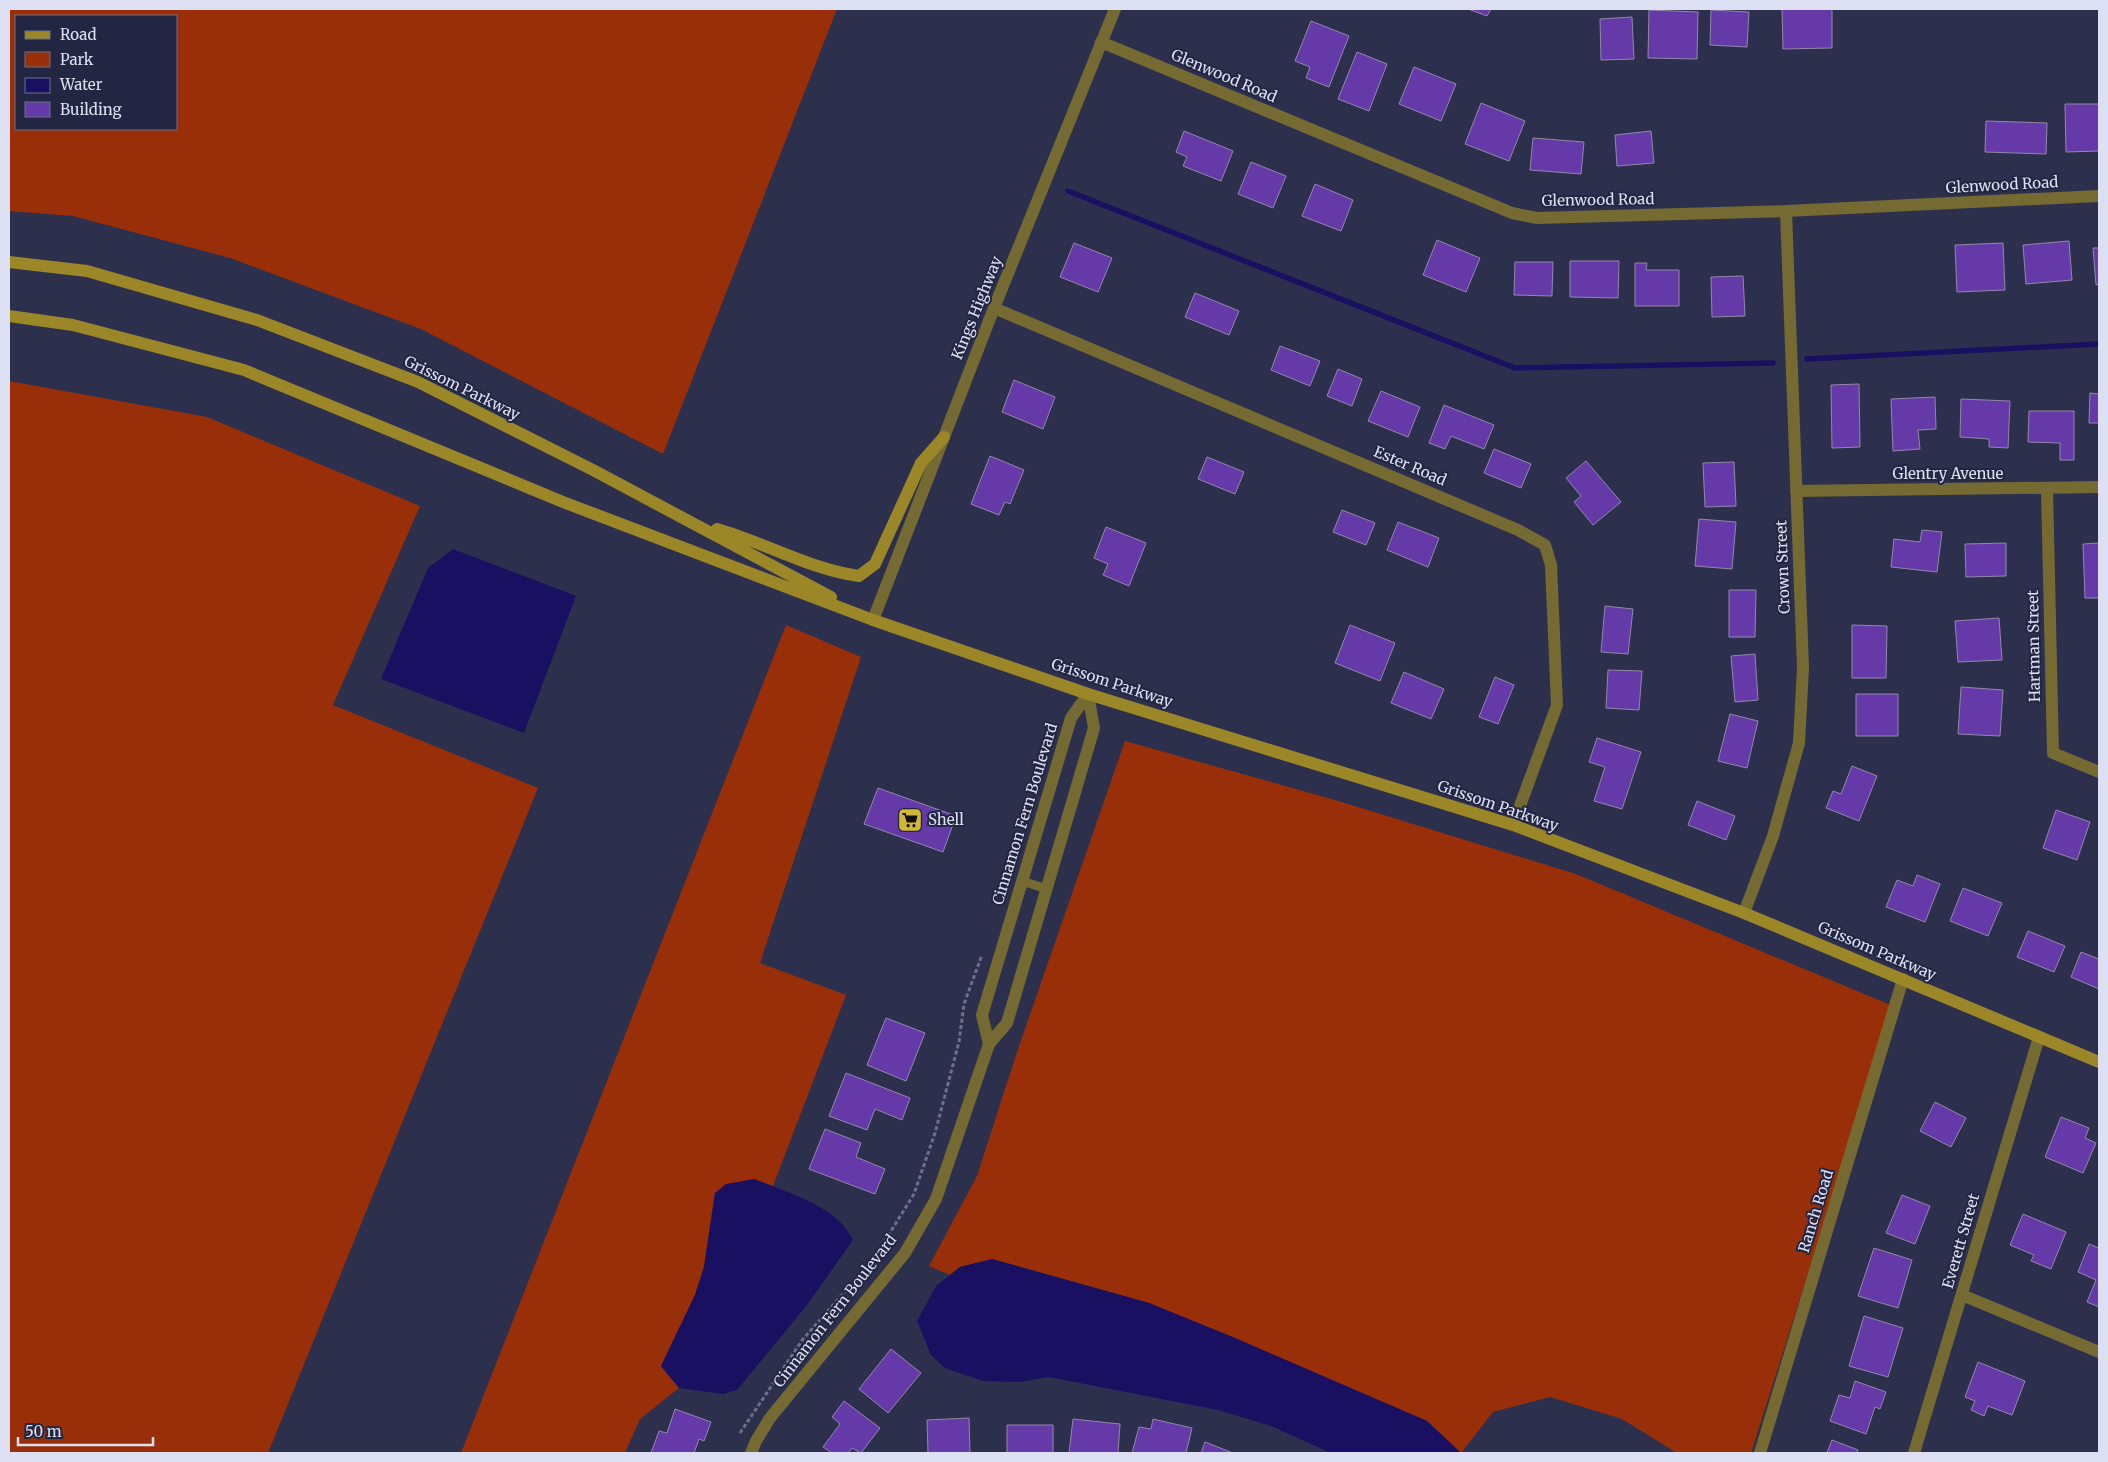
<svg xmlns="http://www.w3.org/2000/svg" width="2108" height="1462" viewBox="0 0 2108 1462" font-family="Merriweather,serif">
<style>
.green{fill:#982f08;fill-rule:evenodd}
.water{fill:#1a1062}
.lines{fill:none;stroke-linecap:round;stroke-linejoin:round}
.stream{stroke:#1a1062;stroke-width:5.5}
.building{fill:#653aa8;stroke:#9288ab}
.path{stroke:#6c7089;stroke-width:3;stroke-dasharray:4 2.5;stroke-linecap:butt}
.service{stroke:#766a33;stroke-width:9}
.minor{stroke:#766a33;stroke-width:12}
.tertiary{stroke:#766a33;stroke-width:12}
.secondary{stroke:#9b8727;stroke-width:12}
.labels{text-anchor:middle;stroke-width:4;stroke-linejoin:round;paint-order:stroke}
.street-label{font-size:15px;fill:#dce0f2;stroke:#232642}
.poi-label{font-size:15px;fill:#dce0f2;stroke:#232642;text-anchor:start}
</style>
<rect width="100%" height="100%" fill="#2d304d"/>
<path class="green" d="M9,9H837L663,454L421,329L230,258L73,216L9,211ZM16,16H176V129H16Z
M9,381L207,417L420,506L333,705L538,788L268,1453H9Z
M786,625L861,657L760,963L846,995L773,1186L754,1179L715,1193L704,1267L695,1295L661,1366L679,1388L640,1419L625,1453H461Z
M1125,741L1335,800L1576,874L1893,1006L1751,1453H1677L1622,1419L1550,1397L1493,1412L1461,1453L1427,1421L1149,1303L992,1259L960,1267L950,1275L929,1266L977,1176L1017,1052Z"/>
<path class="water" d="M453,549L576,596L524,733L381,679L428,568Z
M754,1179C786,1192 838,1206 853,1240L807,1305L737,1390L723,1394L679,1388L661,1366L695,1295L704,1267L715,1193L726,1184Z
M992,1259L1149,1303L1233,1337L1427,1421L1461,1453H1331L1271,1426L1218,1410L1049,1377L1020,1382L983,1381L945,1368L931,1355L917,1321L936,1286L960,1267Z"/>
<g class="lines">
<path class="stream" d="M1068,191L1515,368L1773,363
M1807,359L2099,344"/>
</g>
<path class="building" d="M1468,9H1491L1487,16Z
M1782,9H1832V48L1783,49Z
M1649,10L1698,12L1697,59L1648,58Z
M1711,10L1749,12L1747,47L1710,45Z
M1632,17L1634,59L1601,60L1600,19Z
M1311,21L1349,36L1329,87L1306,78L1310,67L1295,61Z
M1357,52L1387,64L1369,111L1338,99Z
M1414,67L1456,84L1441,121L1399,104Z
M1481,103L1525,121L1509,161L1465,144Z
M2065,104H2099V151L2066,152Z
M1986,121L2047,123L2046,154L1985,152Z
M1184,131L1233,151L1221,181L1183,166L1187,157L1176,152Z
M1651,131L1654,163L1617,166L1615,135Z
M1533,138L1584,142L1581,174L1530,170Z
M1251,162L1286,176L1273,208L1238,194Z
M1315,184L1353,200L1341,231L1302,216Z
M1437,240L1480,258L1466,292L1423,275Z
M2069,241L2072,280L2026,284L2023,245Z
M1074,243L1112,258L1098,292L1060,277Z
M2003,243L2005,290L1957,292L1955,245Z
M2093,248H2099V284L2096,285Z
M1570,261H1619L1618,298L1570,297Z
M1515,262H1553L1552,296L1514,295Z
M1635,263H1647L1646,270H1679V306H1635Z
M1743,276L1745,316L1712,317L1711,277Z
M1195,293L1239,311L1229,335L1185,317Z
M1280,346L1320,361L1310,386L1271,370Z
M1338,369L1362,379L1352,406L1327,396Z
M1014,380L1055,397L1043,429L1002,412Z
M1859,384L1860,447L1832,448L1831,385Z
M1381,391L1420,407L1408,437L1368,421Z
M2090,393L2099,394V423H2089Z
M1935,397L1936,429L1918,430L1920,449L1893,451L1891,399Z
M1961,399L2010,401L2008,448L1989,447V439L1960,437Z
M1444,405L1494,425L1484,449L1451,436L1445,449L1429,443Z
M2029,411H2074V460H2060V443L2028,442Z
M1494,449L1531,464L1521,488L1484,473Z
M990,456L1024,470L1010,504L1005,502L999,515L971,504Z
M1207,457L1244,472L1235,494L1198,479Z
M1586,461L1621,502L1593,525L1574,502L1581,496L1566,478Z
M1734,462L1736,506L1705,507L1703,463Z
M1342,510L1375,523L1366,545L1333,532Z
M1699,519L1736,522L1732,569L1695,566Z
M1398,522L1439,538L1428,567L1387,550Z
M1106,527L1146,543L1129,586L1103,575L1108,564L1094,558Z
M1922,530L1942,532L1937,572L1891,567L1894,539L1920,542Z
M2006,543V576L1966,577L1965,544Z
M2099,543V598H2085L2083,544Z
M1729,590H1756L1755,637H1729Z
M1605,606L1633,609L1628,654L1601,652Z
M1999,618L2002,660L1958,662L1955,621Z
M1350,625L1395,643L1380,681L1335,663Z
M1852,625L1887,626L1886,678H1852Z
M1755,654L1758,700L1735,702L1731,656Z
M1608,670L1642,671L1639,710L1606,708Z
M1404,672L1444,689L1431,719L1391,703Z
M1495,677L1514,685L1498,724L1479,717Z
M1961,687L2003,690L2000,736L1958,734Z
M1856,694H1898V736H1856Z
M1730,714L1758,721L1747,768L1718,761Z
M1597,738L1641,752L1622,809L1594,801L1605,767L1589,762Z
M1852,766L1877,776L1859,821L1826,808L1833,791L1841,794Z
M878,788L956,816L943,852L864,824Z
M1697,801L1735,816L1726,840L1688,825Z
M2056,810L2090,822L2077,860L2043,848Z
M1917,875L1940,884L1925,922L1886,907L1897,880L1913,886Z
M1963,888L2002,903L1988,936L1950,921Z
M2028,931L2065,946L2054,972L2017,957Z
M2081,952L2099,959V989L2071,977Z
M886,1018L925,1033L906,1081L867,1065Z
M846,1073L910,1098L902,1120L875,1109L867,1130L829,1116Z
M1935,1102L1966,1118L1951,1147L1920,1131Z
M2061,1117L2089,1128L2085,1138L2096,1143L2083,1173L2045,1157Z
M825,1129L861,1143L856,1157L885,1169L875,1194L809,1169Z
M1902,1195L1930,1206L1915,1244L1886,1233Z
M2023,1214L2066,1232L2051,1269L2031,1261L2034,1255L2010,1245Z
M2089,1244L2099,1248V1307L2087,1302L2096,1280L2078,1272Z
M1874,1248L1912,1260L1898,1308L1858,1296Z
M1864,1316L1903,1328L1888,1377L1849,1366Z
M891,1349L921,1373L888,1413L859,1389Z
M1978,1362L2025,1381L2012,1415L1988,1406L1984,1416L1971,1410L1975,1401L1965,1397Z
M1855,1381L1886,1392L1880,1409L1875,1407L1866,1434L1830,1421L1839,1395L1850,1398Z
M844,1401L880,1428L861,1453L852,1448L848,1453H832L823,1447L840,1424L832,1417Z
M675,1409L711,1422L704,1441L699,1439L694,1453H651L659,1431L667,1433Z
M969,1418L970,1453H928L927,1420Z
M1073,1419L1120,1424L1118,1453H1069Z
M1153,1419L1192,1428L1186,1453H1132L1139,1427L1151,1429Z
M1007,1425H1053V1453H1007Z
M1832,1440L1858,1450L1857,1453H1827Z
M1205,1442L1233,1453H1201Z"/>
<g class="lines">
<path class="path" d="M740,1433L803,1339L873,1260L914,1194L935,1133L959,1042L964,1004L982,955"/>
<path class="service" d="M1022,881L1047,889"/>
<path class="minor" d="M1101,42L1512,213L1537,218L1786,211L2099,196
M994,308L1518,530L1545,545L1551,565L1557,705L1513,825
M2047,489L2053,753L2099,772
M1796,491L2099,487
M1744,913L1773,836L1799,743L1803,668L1786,211
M989,1044L982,1015L1071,718L1088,694
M1962,1295L2099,1352
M751,1453L756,1441L770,1418L905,1253L936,1199L989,1044L1007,1023L1094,728L1088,694
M1760,1453L1903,979
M1914,1453L2039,1037"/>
<path class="tertiary" d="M873,620L994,308L1115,9"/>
<path class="secondary" d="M9,262L87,271L257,320L418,382L593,470L831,597
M9,316L73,325L244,370L563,502L873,620L1088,694L1513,825L1744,913L2099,1062
M717,529C763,542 812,570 859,576L875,564L921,463L944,437"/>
</g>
<defs>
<symbol id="supermarket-square" viewBox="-11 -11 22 22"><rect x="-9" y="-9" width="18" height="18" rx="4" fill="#d1b736" stroke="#232642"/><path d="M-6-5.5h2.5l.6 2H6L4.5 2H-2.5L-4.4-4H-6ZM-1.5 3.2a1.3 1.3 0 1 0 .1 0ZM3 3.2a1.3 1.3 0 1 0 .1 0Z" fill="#111"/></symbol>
</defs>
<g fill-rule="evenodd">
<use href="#supermarket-square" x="896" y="806" width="28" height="28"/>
</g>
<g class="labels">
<g class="street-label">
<text transform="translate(1224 76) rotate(23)" y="5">Glenwood Road</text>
<text transform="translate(2002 185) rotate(-3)" y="5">Glenwood Road</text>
<text transform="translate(1598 200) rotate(-1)" y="5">Glenwood Road</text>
<text transform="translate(977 308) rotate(-68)" y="5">Kings Highway</text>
<text transform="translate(462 388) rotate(26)" y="5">Grissom Parkway</text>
<text transform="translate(1410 466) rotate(23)" y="5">Ester Road</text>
<text x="1948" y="479">Glentry Avenue</text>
<text transform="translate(1783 567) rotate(-92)" y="5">Crown Street</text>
<text transform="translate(2034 646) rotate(-91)" y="5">Hartman Street</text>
<text transform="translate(1112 683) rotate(18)" y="5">Grissom Parkway</text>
<text transform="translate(1498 806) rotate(19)" y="5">Grissom Parkway</text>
<text transform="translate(1025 814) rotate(-73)" y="5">Cinnamon Fern Boulevard</text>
<text transform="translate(1877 951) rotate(23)" y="5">Grissom Parkway</text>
<text transform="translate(1816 1211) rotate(-73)" y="5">Ranch Road</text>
<text transform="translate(1961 1241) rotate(-74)" y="5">Everett Street</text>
<text transform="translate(835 1311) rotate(-52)" y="5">Cinnamon Fern Boulevard</text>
</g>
<g class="poi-label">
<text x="928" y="825">Shell</text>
</g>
</g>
<rect width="2108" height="1462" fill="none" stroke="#dce0f2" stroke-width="20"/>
<rect x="15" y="15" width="162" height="115" fill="#232642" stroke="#6d7088"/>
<rect x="25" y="31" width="25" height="8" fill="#9b8727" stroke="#6d7088"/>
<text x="60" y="40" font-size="15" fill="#dce0f2">Road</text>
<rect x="25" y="52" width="25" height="15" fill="#982f08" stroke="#6d7088"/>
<text x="60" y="65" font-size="15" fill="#dce0f2">Park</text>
<rect x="25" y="78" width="25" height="15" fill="#1a1062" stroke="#6d7088"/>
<text x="60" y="90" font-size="15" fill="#dce0f2">Water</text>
<rect x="25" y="102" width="25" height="15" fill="#653aa8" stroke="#6d7088"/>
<text x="60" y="115" font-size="15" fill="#dce0f2">Building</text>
<path d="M18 1437v8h135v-8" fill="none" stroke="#dce0f2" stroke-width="2.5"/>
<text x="25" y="1437" font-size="15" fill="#dce0f2" stroke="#232642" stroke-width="4" paint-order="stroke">50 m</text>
</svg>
